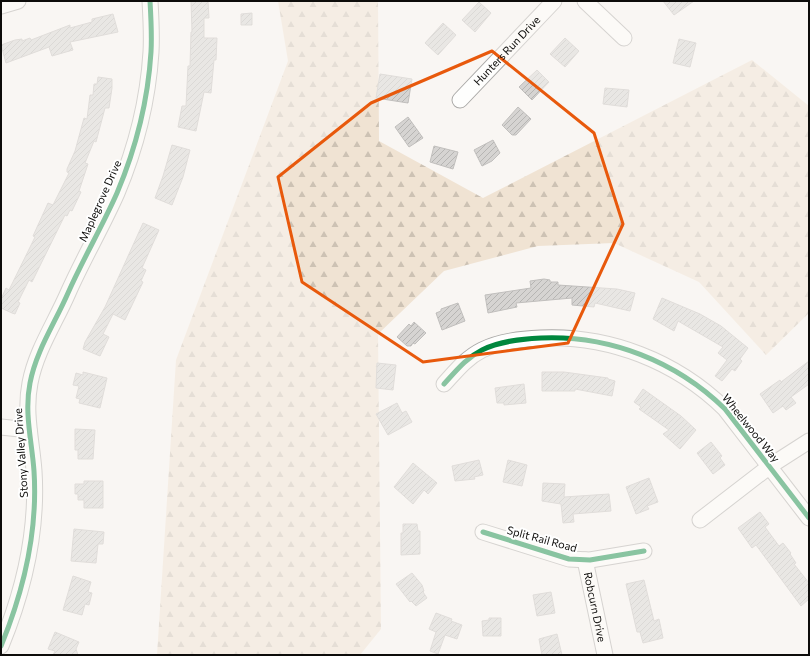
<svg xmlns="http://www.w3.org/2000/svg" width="810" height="656" viewBox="0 0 810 656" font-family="Commissioner,sans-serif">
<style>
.forest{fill:url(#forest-firs)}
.building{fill:url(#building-hatch);stroke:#c1bfbd}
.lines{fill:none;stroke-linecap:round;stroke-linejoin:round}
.minor-casing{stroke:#abaaa8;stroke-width:17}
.minor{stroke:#fefefd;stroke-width:15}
.cycleway-casing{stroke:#fff;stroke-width:8}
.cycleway{stroke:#00873e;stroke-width:5}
.marked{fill:none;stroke:#e8590c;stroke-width:3;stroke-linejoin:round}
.labels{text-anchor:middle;stroke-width:4;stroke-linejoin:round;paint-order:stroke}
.street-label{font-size:11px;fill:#0d0c0a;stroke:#fff}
</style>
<defs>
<pattern id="forest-firs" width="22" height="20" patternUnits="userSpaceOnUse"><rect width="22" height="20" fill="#f0e3d3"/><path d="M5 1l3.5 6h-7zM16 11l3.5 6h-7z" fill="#cdc2b4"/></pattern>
<pattern id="building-hatch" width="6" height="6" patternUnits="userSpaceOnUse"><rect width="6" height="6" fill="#d6d4d2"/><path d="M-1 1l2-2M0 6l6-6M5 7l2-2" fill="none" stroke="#b6b5b3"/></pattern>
</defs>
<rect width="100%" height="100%" fill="#f9f6f3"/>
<path class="forest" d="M278,1H378L379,141L483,198L752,60L809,106V313L766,355L699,282L614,243L538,246L444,271L378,334L381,629L360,655H157L176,360L288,61Z"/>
<path class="building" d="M191,1H208L209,18H204V38H217L216,60H214L211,93L204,92L196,131L178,127L182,106H186L188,66H190L191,32H192Z
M663,1H694L674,15Z
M479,2L491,13L475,32L462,20Z
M252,13V25H241V14Z
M113,14L118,32L70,42L73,50L52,56L49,47L6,63L1,45L15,40L22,39V41L30,38L31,40L70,25V28L92,22V19Z
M443,23L456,35L438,55L425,43Z
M565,38L579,51L565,67L550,54Z
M679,39L696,43L690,67L673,63Z
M537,70L549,82L532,100L519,87Z
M380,74L412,79L408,103L376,98Z
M98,77L112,79V88L109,108H105L96,142L94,141L85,163L88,164L79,191L81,192L72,211L70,210L67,216L65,215L32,282L29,280L18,302L20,303L15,314L12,313L1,308V299L6,288L9,290L35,237L33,236L48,203L53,205L69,173L67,172V169L75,151L84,118L87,119L90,95H93L94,84H97Z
M605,88L629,90L627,107L603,104Z
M518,107L531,119L516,135H512L502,125Z
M408,117L423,138L409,147L395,127Z
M493,140L500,153L492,161L482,166L474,150Z
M172,145L190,150L183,177L172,205L155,198L163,176Z
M434,146L458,152L453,169L430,162Z
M143,223L159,230L142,268L146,270L141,281L143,282L125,320L113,314L103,334L109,337L100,356L83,349L85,342L105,307Z
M544,279L550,280V282H558V285L617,289L635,293L630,311L595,303L594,307L572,305V298L516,303L517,307L488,313L485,295L531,288L530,281Z
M662,298L700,314L721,326L748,348L740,359L742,361L735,371L732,369L722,381L715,376L727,360L718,353L723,347L678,321L674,331L653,319Z
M458,303L465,321L442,330L436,313L441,311V309Z
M414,322L426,333L415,344L413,343L411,346H407L397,337L409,324L411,326Z
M809,361V384L791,397L796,403L786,410L783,406L773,413L760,394L780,380L781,382Z
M377,363L396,365L393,390L376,388Z
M83,372L107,378L100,408L79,403L80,399L76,398L79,386L73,385L76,373L83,375Z
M542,372H564L608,378V379L615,381L612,396L575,389V391H542Z
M524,384L526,403L504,405V403H497L495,388Z
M643,389L681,416L696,430L680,449L663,434L669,430L639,409L641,407L634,402Z
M397,403L402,413L406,411L412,422L388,435L376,414Z
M75,429L95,430L93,459H78V450H75Z
M711,442L722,456L720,458L725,465L713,474L697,453Z
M479,460L483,475L474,477L475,479L455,481L452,466Z
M508,460L527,465L522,486L503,482Z
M413,463L437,483L428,494L424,490L413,504L394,487Z
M649,478L658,502L647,506L649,509L636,514L626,487Z
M84,481H103V508H84V500H78V494H75V484H84Z
M543,483L565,484L564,497L609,494L611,511L573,514L574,522L563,523L561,504L542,501Z
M760,512L769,524L765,527L779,546L783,543L791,553L790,554L796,563L794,564L809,583V599L801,606L756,545L752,548L738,528Z
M403,524H417L418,531H420V554L401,555V533H403Z
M74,529L104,532L103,544H98L96,563L71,561Z
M412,573L422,585L424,591L423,592L427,598L416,606L411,601L410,602L396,584Z
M73,576L91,582L88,592L92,593L89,605L85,604L82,615L63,610Z
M644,580L654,621L659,619L663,638L643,643L640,632H637L626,584Z
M551,592L555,613L537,616L533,595Z
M436,613L452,619L451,621L462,625L457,639L445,635L438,654L430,651L436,632L429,629Z
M489,618H501V636H483L482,621L489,620Z
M55,632L79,642L76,649L78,655H53L55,651L48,649Z
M557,634L562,655H542L539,639Z"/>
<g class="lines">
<defs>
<g id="minor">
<path d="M585,1L624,38"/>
<path d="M1,6L18,1"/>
<path id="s1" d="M460,100L554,1"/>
<path d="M444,384C456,371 466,358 482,350C500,341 521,339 541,338C609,335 676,361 725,409L809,518"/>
<path d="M1,427L29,430"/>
<path d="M700,520L770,466L809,441"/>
<path d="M483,532L569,559L590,560L644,551"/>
<path id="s2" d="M585,560L605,655"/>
<path d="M1,646C24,590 38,532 34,471C32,442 24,413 30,383C36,351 55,323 68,293C83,259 102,227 117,193C136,148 148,100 151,52C152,35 151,18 150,1"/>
</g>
</defs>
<use href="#minor" class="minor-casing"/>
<use href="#minor" class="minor"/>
<defs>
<path id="cycleway" d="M444,384C456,371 466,358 482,350C500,341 521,339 541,338C609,335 676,361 725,409L809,518
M483,532L569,559L590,560L644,551
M1,646C24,590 38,532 34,471C32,442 24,413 30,383C36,351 55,323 68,293C83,259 102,227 117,193C136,148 148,100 151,52C152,35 151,18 150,1"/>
</defs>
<use href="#cycleway" class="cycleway-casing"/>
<use href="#cycleway" class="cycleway"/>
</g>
<path d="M0 0H810V656H0ZM492,51L594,133L623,224L568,343L423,362L302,282L278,177L371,103Z" fill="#f9f6f3" fill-opacity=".55" fill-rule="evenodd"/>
<path class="marked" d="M492,51L594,133L623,224L568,343L423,362L302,282L278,177L371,103Z"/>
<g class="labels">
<g class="street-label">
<text dy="4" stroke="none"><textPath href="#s1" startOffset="68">Hunters Run Drive</textPath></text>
<text transform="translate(100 201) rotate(-66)" y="4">Maplegrove Drive</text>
<text transform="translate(751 428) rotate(51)" y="4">Wheelwood Way</text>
<text transform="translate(21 453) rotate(-94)" y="4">Stony Valley Drive</text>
<text transform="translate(542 539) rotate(15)" y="4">Split Rail Road</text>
<text dy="4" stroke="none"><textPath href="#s2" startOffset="48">Robcurn Drive</textPath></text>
</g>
</g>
<rect width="810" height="656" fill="none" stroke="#0d0c0a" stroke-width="4"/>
</svg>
